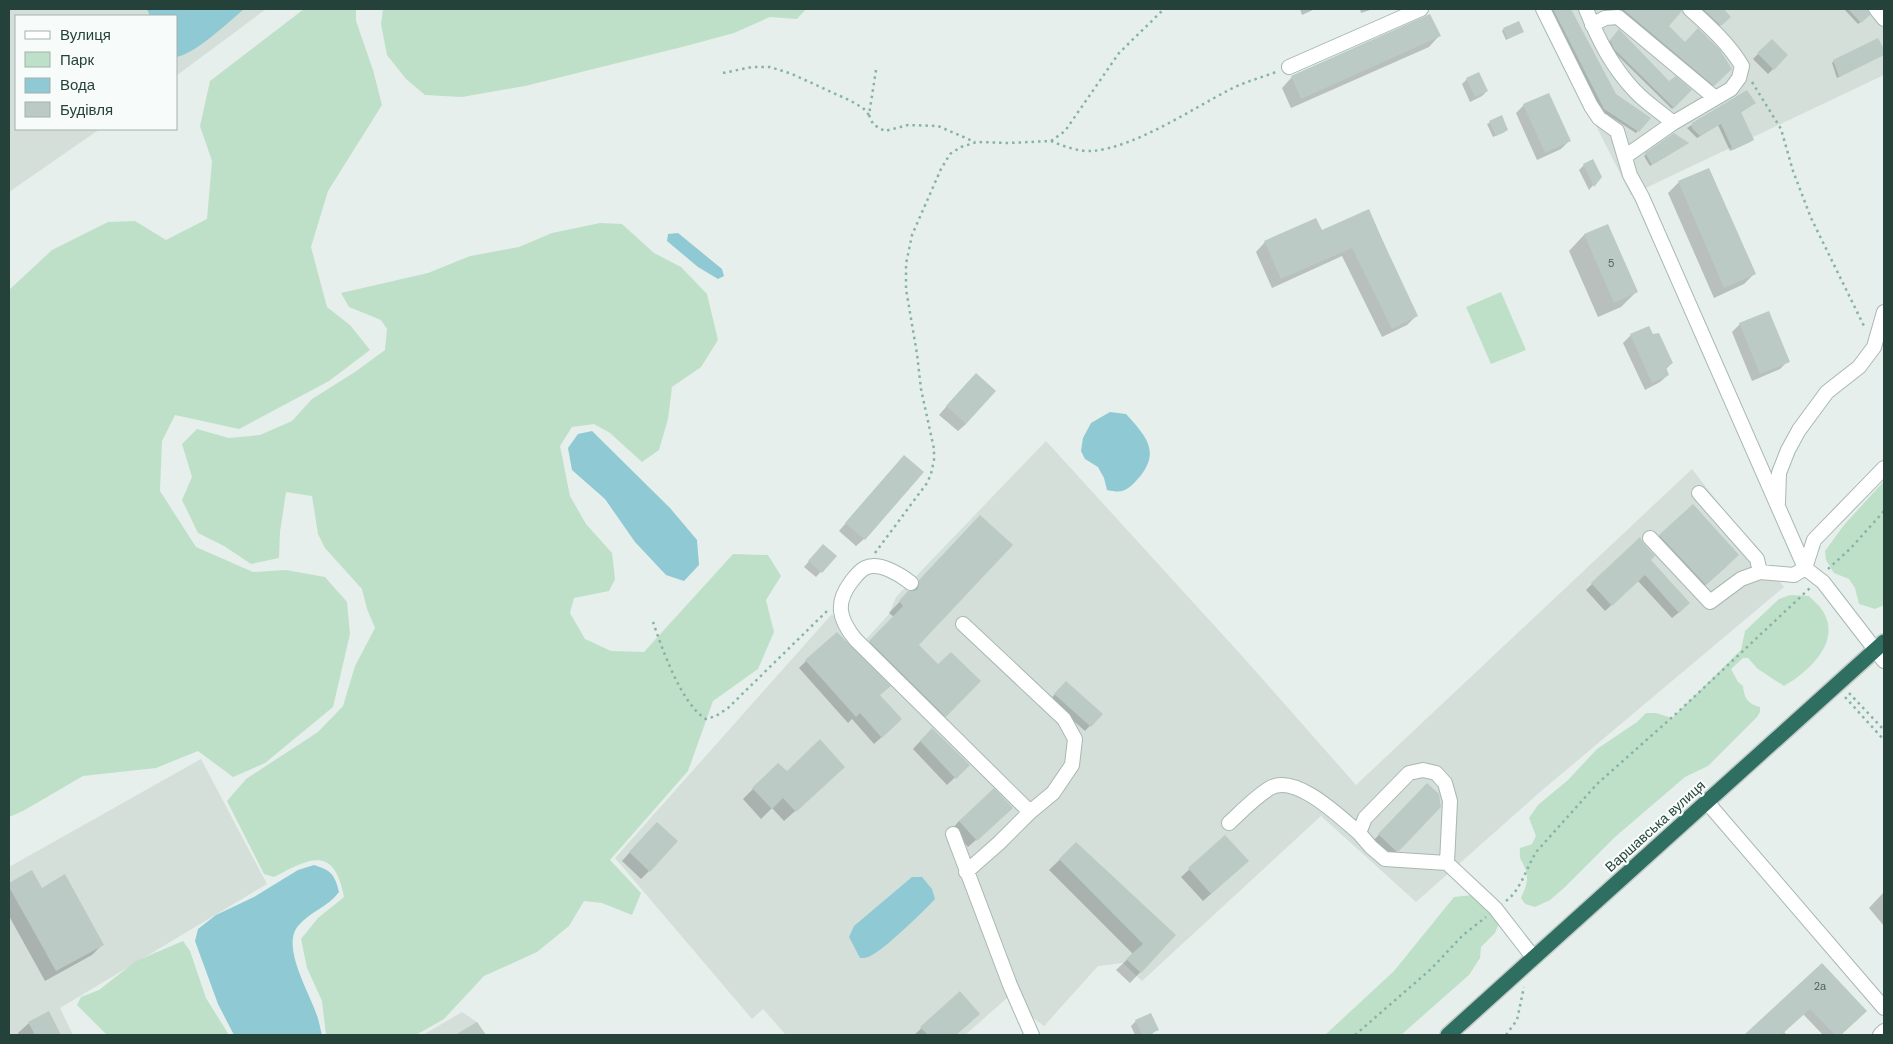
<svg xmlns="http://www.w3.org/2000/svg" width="1893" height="1044" viewBox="0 0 1893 1044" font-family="'DM Sans',sans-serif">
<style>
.built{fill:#d4dfda}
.green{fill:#bfe0c8}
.water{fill:#8ec9d4}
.shadow{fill:#0003}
.building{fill:#bbcac4}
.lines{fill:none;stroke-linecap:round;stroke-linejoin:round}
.minor-casing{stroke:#a8b8b2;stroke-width:16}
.highway-casing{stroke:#c2cac8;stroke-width:18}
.path{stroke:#86b3a5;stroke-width:2.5;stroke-dasharray:2.5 4;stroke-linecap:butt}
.minor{stroke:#fff;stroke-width:14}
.highway{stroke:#2f6f62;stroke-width:15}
.labels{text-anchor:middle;stroke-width:4.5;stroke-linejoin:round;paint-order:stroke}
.number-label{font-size:11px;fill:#4a645c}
.street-label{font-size:14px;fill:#24423a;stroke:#f7fbf9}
</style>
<rect width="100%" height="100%" fill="#e6efeb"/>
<path class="built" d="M9,9H266L176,76V16H16V129H100L9,192Z
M1537,9H1884V75L1631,195Z
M1046,441L1243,657L1356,785L1692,469L1784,587L1540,792L1416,902L1321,816L1142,981L1123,963L1098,966L1044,1026L1007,998L965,1035H786L763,1009L752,1019L615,858L832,614L860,646L889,614L896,597Z
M201,759L267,884L60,1008L73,1035H9V867Z
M462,1012L477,1022L486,1035H423Z"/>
<path class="green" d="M304,9H356V21L373,70L382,105L328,191L311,247L327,307L350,325L370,350L329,381L239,429L175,415L162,441L160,491L196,547L253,572L286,570L325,577L347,602L350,634L333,707L265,763L233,777L198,751L156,768L83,776L23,811L9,817V290L52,250L108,222L135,221L166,240L207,219L212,161L200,126L210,81Z
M383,9H806L797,19L770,17L734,33L686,46L525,86L462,97L425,95L406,79L387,55L381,24Z
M600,223L622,224L654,253L681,267L707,294L718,340L701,367L672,387L668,419L659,450L642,462L610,433L594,424L572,427L560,446L570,496L586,524L612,553L615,579L609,591L574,598L570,613L585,639L611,651L644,652L733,554L768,555L781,576L766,600L774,632L758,669L713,701L688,771L610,860L641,893L632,915L602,903L584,901L569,926L537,952L484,976L444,1019L416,1035H326L322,1001L307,968L301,939L318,918L344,897C334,845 310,858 274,877L264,874L227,801L246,779L318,732L343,706L355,666L375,628L367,609L362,589L325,548L318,534L312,496L286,492L280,532L279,558L251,564L224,546L198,533L182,500L192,477L182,444L197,429L229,438L260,435L292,421L312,399L355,372L385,350L387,329L381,320L349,307L341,293L428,273L470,256L519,247L552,233Z
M1501,292L1526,350L1491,364L1466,307Z
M1884,481V605L1875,609L1859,604L1855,588L1849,579L1834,573L1826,560L1825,551L1844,525Z
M1790,595L1809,596C1812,600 1817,603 1820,607C1845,639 1810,671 1784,686L1758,669L1748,658H1743L1731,669L1738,682L1743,686C1744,698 1748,704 1760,707V712L1757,717L1708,766L1685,777L1615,837L1564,888L1550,900L1535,907L1525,904L1521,898C1525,889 1529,881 1526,871C1522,858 1519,863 1520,848L1532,844L1536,836L1529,818L1538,805L1568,780L1597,749L1637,722L1646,713H1656L1672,718L1741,650L1745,631L1779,599Z
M1473,895L1501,918L1495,933L1481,947L1480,958L1469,975L1401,1035H1325L1394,971L1454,897Z
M183,941L190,951L206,998L229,1035H107L77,1005L81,997L99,990L136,961Z"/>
<path class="water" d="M147,9H244C230,21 194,55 176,57V16H150Z
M678,233L722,269L724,276L718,279L698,267L667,241L668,234Z
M1110,412L1126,414C1148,438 1162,454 1135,482C1125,492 1121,493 1107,490L1104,478L1098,467L1085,459L1081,451L1083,438L1091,423Z
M592,431L670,508L697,540L699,565L684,581L666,575L635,542L605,499L572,470L568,448L578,434Z
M314,865C331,870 335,875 339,892C328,907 309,912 298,926C281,946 309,992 316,1013C319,1020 320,1028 322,1035H234L218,1004L195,941L198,929L216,915L254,897L298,870Z
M912,877H922L932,889L935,899C924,911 881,953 868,957C865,958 863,958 860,958L849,937L854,926Z"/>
<path class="shadow" d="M1300,9H1315L1302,15Z
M1360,9H1373L1361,13Z
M1549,9H1570L1615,95L1649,118L1636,133L1602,111Z
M1617,9H1673L1678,13L1667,26L1685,43L1731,69L1711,87Z
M1698,9H1723L1729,17L1718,27Z
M1844,9H1867L1869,15L1858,24Z
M1504,29L1522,31L1506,40L1502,31Z
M1619,31L1669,82L1690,90L1672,109L1613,51L1608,43Z
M1439,36L1429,47L1291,108L1282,88L1292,77Z
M1877,39L1884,52L1883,55L1837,78L1832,63L1834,61Z
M1772,40L1787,55L1768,74L1753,59Z
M1467,79L1487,91L1482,96L1470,102L1462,84Z
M1747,92L1755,103L1740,113L1752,140L1750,142L1730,151L1718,125L1697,138L1687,128Z
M1524,105L1569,141L1561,149L1537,160L1516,113Z
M1501,117L1505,132L1493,137L1487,124Z
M1685,145L1650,166L1644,156L1646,154Z
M1584,165L1600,177L1589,190L1579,170Z
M1709,169L1755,273L1744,284L1714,298L1668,193L1679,182Z
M1369,210L1416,316L1407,325L1382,337L1342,256L1272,288L1256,252L1265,242L1321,231Z
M1607,225L1636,292L1621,307L1598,317L1569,251L1584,235Z
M1740,324L1788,361L1780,369L1752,381L1732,332Z
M1631,335L1672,363L1665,370L1668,375L1660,382L1645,390L1623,343Z
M968,382L966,424L958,431L939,415Z
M897,464L864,539L856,546L839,531Z
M970,527L917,645L938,666L979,681L935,726L860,652L894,617L889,613Z
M1660,535L1727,566L1695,594L1649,546Z
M818,551L835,556L816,577L804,567Z
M1649,560L1683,609L1672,618L1638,581L1605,611L1586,590L1592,584Z
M806,661L879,696L894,726L874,744L852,719L848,723L799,668Z
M1061,687L1101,714L1085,731L1050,700Z
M924,737L968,765L947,785L913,749Z
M778,764L787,773L833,777L784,821L772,808L761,819L743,799Z
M1427,785L1440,807L1390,858L1372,842Z
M1004,815L968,847L952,829L959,821Z
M649,831V871L641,879L622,861Z
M1225,837L1239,869L1203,901L1181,877Z
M1076,844L1175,935L1130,983L1116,970L1133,954L1049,870Z
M32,872L41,889L103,944L92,955L45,981L9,916V884Z
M1884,892V926L1869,908Z
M1822,965L1859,1018L1840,1035H1823L1803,1014L1784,1032L1787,1035H1746Z
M960,993L972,1021L955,1035H914Z
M49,1013L60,1035H19L18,1033L29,1023Z
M1151,1015L1157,1029L1151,1035H1135L1131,1026L1136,1021Z"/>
<path class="building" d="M1553,9H1571L1616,94L1651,118L1639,132L1604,109Z
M1619,9H1681L1682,11L1669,26L1685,42L1698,28L1720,50L1732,69L1714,86L1624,10Z
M1703,9H1724L1731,17L1721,26Z
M1848,9H1867L1870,15L1861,23Z
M1430,14L1441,36L1301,99L1291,76Z
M1519,21L1524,32L1508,39L1503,28Z
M1619,29L1669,81L1676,76L1692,90L1674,108L1614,49L1610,40Z
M1878,38L1884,49V55L1839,77L1833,60Z
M1772,39L1788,55L1774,70L1757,53Z
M1479,72L1488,91L1475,97L1466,78Z
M1747,90L1756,103L1741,112L1754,140L1733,150L1721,124L1700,136L1692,128V123Z
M1549,93L1571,141L1545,153L1523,104Z
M1502,115L1508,130L1496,136L1489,121Z
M1674,133L1689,143L1652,165L1645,153Z
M1593,159L1602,177L1594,187L1583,164Z
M1709,168L1756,274L1724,288L1678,181Z
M1369,209L1380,235L1418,316L1392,329L1352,248L1281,279L1264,241L1316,218L1322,230Z
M1608,224L1638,292L1614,303L1584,234Z
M1769,311L1790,362L1760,374L1739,323Z
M1649,326L1653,334L1659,333L1673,363L1666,367L1669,375L1652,383L1630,334Z
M976,373L996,391L966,424L946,406Z
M904,455L924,472L865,540L845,523Z
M1693,504L1739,555L1706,585L1659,535Z
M980,515L1013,545L919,645L938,664L951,652L981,681L946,717L869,641L903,606L899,601L908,591H914L918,589L919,580Z
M1640,537L1644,544L1655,556L1651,560L1690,603L1679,613L1645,575L1612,606L1591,583Z
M823,544L837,556L822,573L808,561Z
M837,632L891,686L880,695L902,719L882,738L860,713L856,717L805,660Z
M1066,681L1103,714L1091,727L1054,694Z
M932,728L970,765L956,779L920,741Z
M820,739L845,767L796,812L783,798L772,809L752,788L778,763L787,771Z
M1427,783L1439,794L1441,807L1399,851H1396L1378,834Z
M994,788L1013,808L977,841L959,821Z
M657,822L678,841L650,872L629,852Z
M1225,835L1249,861L1211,894L1188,868Z
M1076,842L1176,935L1141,973L1126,959L1143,944L1059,859Z
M32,870L42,888L65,874L104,945L56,971L9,887V883Z
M1822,963L1867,1011L1841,1035H1835L1810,1009L1781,1035H1744Z
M960,991L980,1014L956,1035H928L920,1027Z
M49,1011L61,1035H35L28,1022Z
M1151,1013L1159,1030L1147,1035H1142L1135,1020Z
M477,1022L486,1035H455Z"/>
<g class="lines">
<defs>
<path id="minor" d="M1543,9L1591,106L1599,118L1617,131L1630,175L1642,197L1805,568L1823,582L1884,661
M1586,9C1598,39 1612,67 1635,91C1646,103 1661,112 1673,123
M1876,9L1884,19
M1592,25L1605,18L1618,17L1714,97
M1289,67L1421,9
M1626,156L1673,123L1731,89L1739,78L1742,66C1729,44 1709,26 1690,9
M1699,493L1757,559L1760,572
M1778,503L1779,473L1788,450L1799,430L1827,392L1859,367L1874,347L1884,312
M1650,538L1710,602L1741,579L1760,572L1794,575L1805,568L1814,540L1884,468
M911,583C901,575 879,561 865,568C859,571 855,577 851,582C835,603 839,619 855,639L1030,812
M963,624L1064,719L1075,739L1072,765L1053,793L1030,812L999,843L966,872
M1706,801L1884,1008
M1229,823C1242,811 1255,797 1270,788C1296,773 1341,818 1359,833
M953,834L1010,985L1032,1035
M1447,863L1450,801L1445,783L1436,773L1423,770L1409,773L1365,818L1359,833L1371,847L1385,859L1447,863L1495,908L1533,957
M1880,1035L1884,1031"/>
<path id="highway" d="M1448,1035L1884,642"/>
</defs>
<use href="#minor" class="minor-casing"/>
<use href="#highway" class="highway-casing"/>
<path class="path" d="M876,70L869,115L873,124L879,128L885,131L908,125L938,126L975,142
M723,73L752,67H770L792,74L851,101L863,108L869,115
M1752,82L1781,129L1793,171L1811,218L1865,328
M1051,141C1063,146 1079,152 1092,151C1136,147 1190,110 1229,90C1244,82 1260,78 1276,72
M875,553L927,483L931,474L934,460V449L921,389L917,354L906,289V264L912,235L941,169L950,154L961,147L977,142L1009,143L1051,141L1065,131L1119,53L1164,9
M1828,569L1851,548L1884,511
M653,622C662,648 681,704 706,719L716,716L728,708L827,611
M1849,693L1884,730
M1845,697L1884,740
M1506,901C1522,889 1526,867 1537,851L1597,784L1678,712L1810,588
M1355,1035L1431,969L1463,935L1486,917
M1506,1035L1517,1020L1524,987"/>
<use href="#minor" class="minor"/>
<use href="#highway" class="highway"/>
</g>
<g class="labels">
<g class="number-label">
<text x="1611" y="267">5</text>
<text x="1820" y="990">2а</text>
</g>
<g class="street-label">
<text transform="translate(1655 826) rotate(-42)" y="5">Варшавська вулиця</text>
</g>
</g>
<rect width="1893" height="1044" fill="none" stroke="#24423a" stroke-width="20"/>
<rect x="15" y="15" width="162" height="115" fill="#f7fbf9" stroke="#a3b1ad"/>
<rect x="25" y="31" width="25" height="8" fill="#ffffff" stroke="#a3b1ad"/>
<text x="60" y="40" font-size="15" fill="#24423a">Вулиця</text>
<rect x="25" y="52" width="25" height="15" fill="#bfe0c8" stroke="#a3b1ad"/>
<text x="60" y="65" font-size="15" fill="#24423a">Парк</text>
<rect x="25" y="78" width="25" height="15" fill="#8ec9d4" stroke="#a3b1ad"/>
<text x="60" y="90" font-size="15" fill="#24423a">Вода</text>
<rect x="25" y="102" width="25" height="15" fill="#bbcac4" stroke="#a3b1ad"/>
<text x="60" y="115" font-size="15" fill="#24423a">Будівля</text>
</svg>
